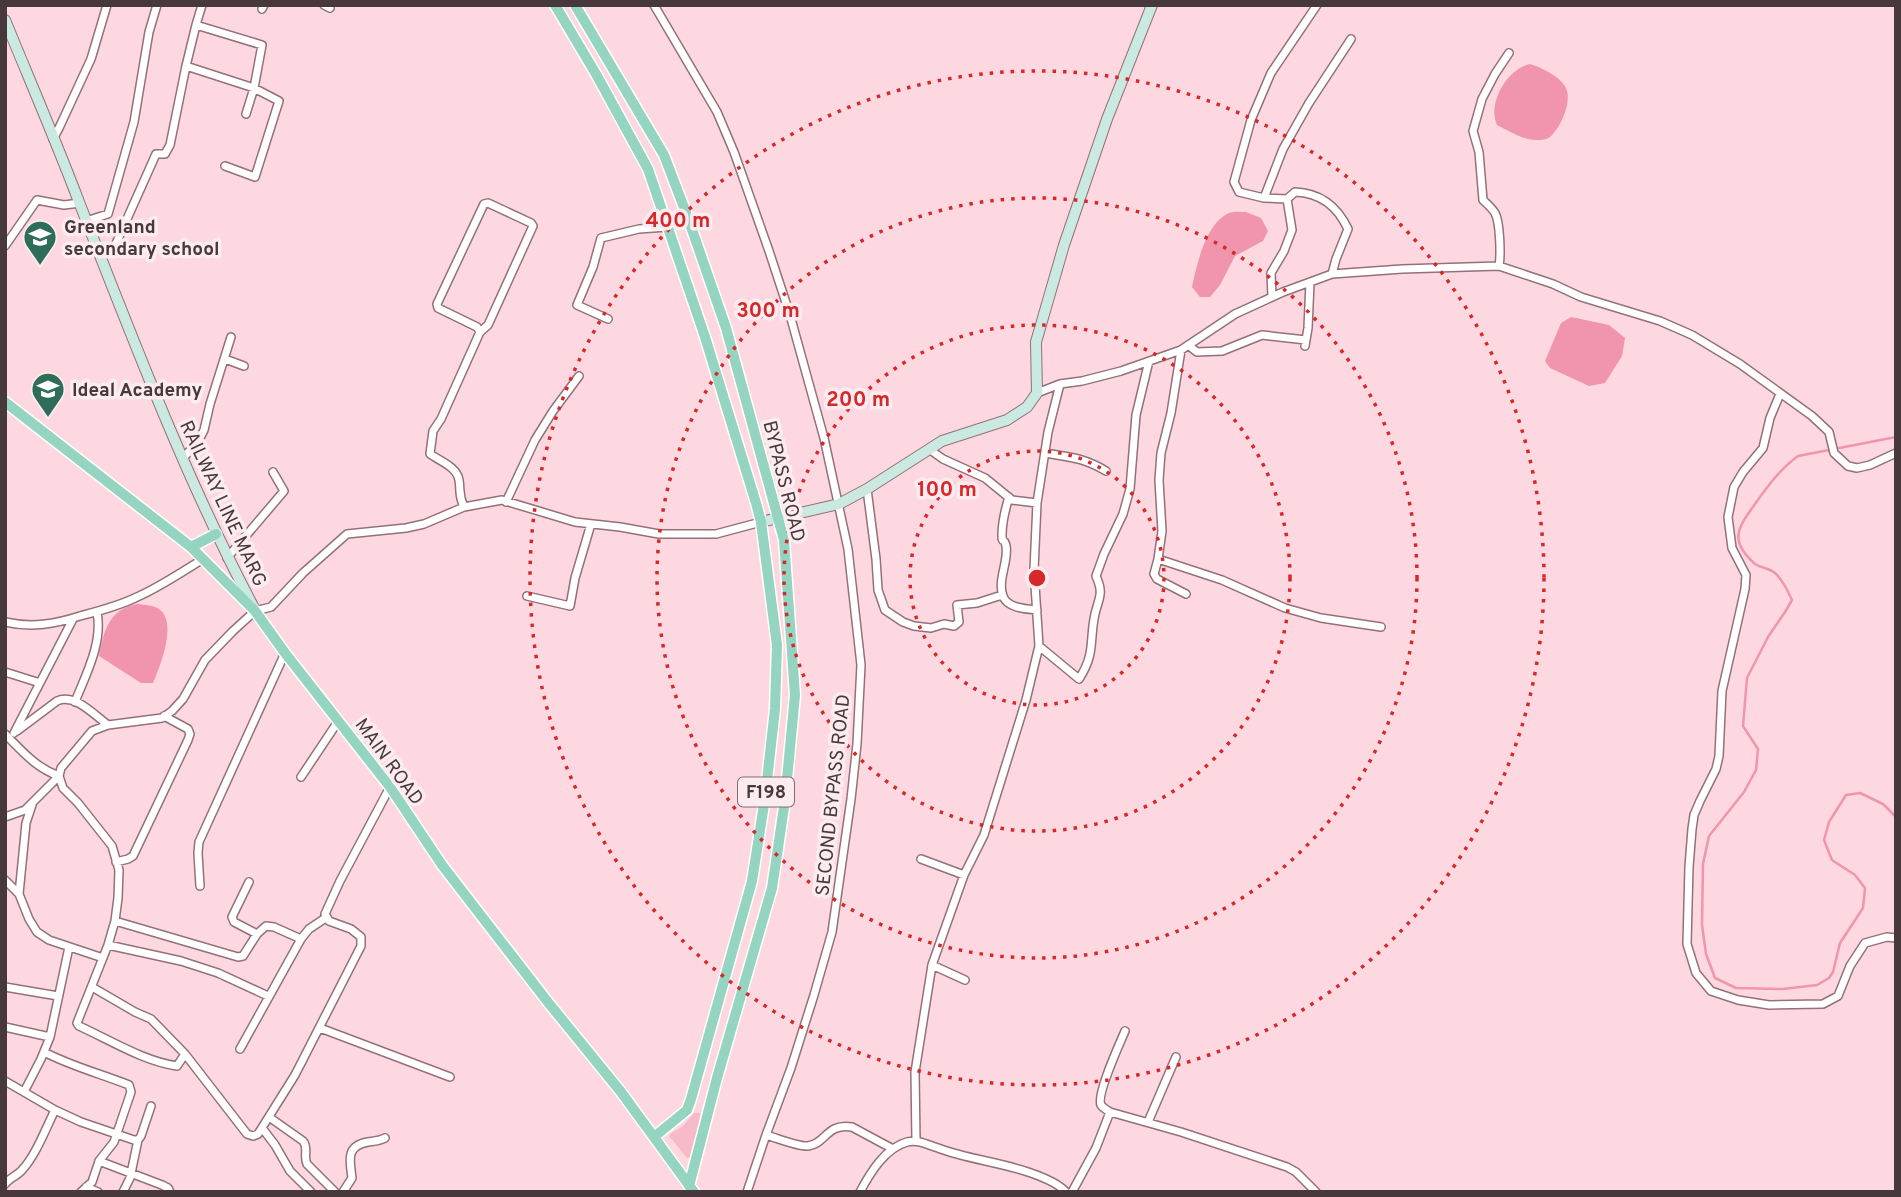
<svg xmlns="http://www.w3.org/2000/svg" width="1901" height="1197" viewBox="0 0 1901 1197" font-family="Overpass,sans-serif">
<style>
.green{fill:#f6bac8}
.water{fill:#f194ad}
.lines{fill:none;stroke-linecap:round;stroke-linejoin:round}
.stream{stroke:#f194ad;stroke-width:2.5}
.street-casing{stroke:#937179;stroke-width:10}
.secondary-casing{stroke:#937179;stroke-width:12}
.primary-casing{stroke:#fff;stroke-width:13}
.street{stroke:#fff;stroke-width:7}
.secondary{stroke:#cae9e0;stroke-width:10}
.primary{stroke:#95d4c1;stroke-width:10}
.ring{fill:none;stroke:#d62828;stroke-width:3.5;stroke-dasharray:3.5 7}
.labels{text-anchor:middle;stroke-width:7;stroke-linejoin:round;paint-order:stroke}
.shield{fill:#fcecef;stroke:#7d6e72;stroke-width:2}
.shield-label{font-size:18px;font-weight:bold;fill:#47383c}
.poi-label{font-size:19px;font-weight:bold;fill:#47383c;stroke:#fcecef;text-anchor:start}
.street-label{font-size:19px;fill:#47383c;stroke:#fcecef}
.centre{fill:#d62828;stroke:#fcecef;stroke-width:3.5}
.ring-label{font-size:21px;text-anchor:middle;font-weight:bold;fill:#d62828;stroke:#fcecef;stroke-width:7;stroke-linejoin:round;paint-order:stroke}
</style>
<rect width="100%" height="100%" fill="#fed8e1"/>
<path class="green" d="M694,1113H700L701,1120L692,1153L691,1157L687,1158L669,1136L670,1134L683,1126Z"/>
<path class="water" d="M1530,64C1541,67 1562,78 1566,88C1572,101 1562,124 1553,134C1549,139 1544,140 1538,140C1525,141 1509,131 1497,125C1487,103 1507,69 1530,64Z
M1246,212L1261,218L1268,231L1263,241L1235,256L1220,285L1210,297H1200L1192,287C1197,265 1205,224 1229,213C1234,211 1241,212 1246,212Z
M1571,317L1609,325L1625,338L1622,356L1605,383L1589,386L1550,368L1545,361L1561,323Z
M138,604C144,605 154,605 159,609C178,622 160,667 153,683H141L99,656C104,630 109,609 138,604Z"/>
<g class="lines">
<path class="stream" d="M1896,437L1798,456C1780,469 1767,487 1755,504C1737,529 1729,541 1755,564C1761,568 1769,568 1775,573C1782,579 1788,591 1792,600L1785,612L1768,637L1747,678L1743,726L1758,749L1756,770L1744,792L1709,836L1703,864L1702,925L1706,954L1715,978L1736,988L1783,989L1817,985L1829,978L1833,972L1840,943L1863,908L1865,888L1855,875L1832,860L1824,840L1829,822L1846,795L1860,793L1883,804L1896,817"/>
<defs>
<path id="street" d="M324,5L330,8
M654,5L717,112L734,152L769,251L790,315L824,438L848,549L861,665L857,744L851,799L832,932L814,995L791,1068L766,1135L747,1192
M1317,5L1271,73L1251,120L1234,182L1239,192L1264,198L1287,199L1295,192C1321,193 1337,206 1348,229L1336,259L1332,274
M262,9L264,5
M186,66L196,25
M53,139L59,128L91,59L107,5
M225,166L255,177L279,101L254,88L246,114
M1264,198L1283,149L1309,103L1351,39
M86,221L108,214L134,122L149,32L157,5
M5,246L37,200L64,205L80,203
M100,257L114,248L156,154H165L170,145L186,66L254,88L262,45L196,25L202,5
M1499,266C1501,255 1500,222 1495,213C1492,208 1487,204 1483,200L1479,152L1473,131L1482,99L1495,74L1509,53
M1272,297L1271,273L1284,251L1292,230L1287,199
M608,319L577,305L593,267L601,238L639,229L667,227L688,218
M1188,345L1197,352L1222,351L1262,335L1306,340
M1305,346L1308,328L1310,282
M1181,350L1171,413L1161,453L1159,480L1162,531L1158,559L1154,574L1157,579L1186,594
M225,359L244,366
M1037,393L1060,384L1082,381L1121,371L1181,350L1235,314L1283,292L1332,274L1402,269L1499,266L1553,284L1581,297L1660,321L1692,335L1740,364L1812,416L1829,432L1834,453L1848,466L1857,468L1870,465L1896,453
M1780,394L1770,418L1763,448L1743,472L1734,487L1728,517L1732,548L1746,575L1745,589L1722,691L1719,756L1716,769L1700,801L1694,815L1692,829L1689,867L1687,944L1696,973L1711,991L1738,1000L1769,1005L1823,1004L1838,996L1850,966L1865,943L1887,937L1896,938
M929,449L943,459L985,478L1012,500L1037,503
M1045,453C1070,457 1084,458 1106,471
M182,459L198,442L204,430L210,404L231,337
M867,489L876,559L878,590L885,610L903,622L914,626L931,628L944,624L954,626L959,622L957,605L977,603L1002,595
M1009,497C1005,510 1002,522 1002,535C1002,545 1004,536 1006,546C1009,561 997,580 1003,596C1007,608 1026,609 1037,610
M506,502L535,440L553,411L579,376
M464,507C458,494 461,492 459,480C457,467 440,461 430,454L433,431L441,419L480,332L477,327L438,308L437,304L484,204L488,203L531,223L533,226L488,325L480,332
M227,558L284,491L273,472
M1158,559L1222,580L1285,608L1321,618L1381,627
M527,596L570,606L575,578L591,524
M5,622C32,628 55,624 80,616C99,611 119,606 137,597C160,587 182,572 203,559
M1039,646L1079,679C1096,653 1089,640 1095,614C1099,597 1104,594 1096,576L1104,554L1123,514L1130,489L1136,415L1149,361
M5,672L40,683
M75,702C86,674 103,643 97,612
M17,731L57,701C75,693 94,715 108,725
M14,733L73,619
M5,734C22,751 36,768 59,776L25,810L5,817
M301,777L339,720
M921,859L964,875
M116,862L128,859L133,856L188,740L190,734L188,729L164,716
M5,880L19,894L29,919L37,932L49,940L103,958
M249,882L232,917L234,922L257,934
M200,886L198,853L199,842L285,653
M19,894L26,823L32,805
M115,921L238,957L243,956L257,934L266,926L274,927L301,939
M108,945L181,961L218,973L268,996
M932,965L965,980
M5,987L58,996
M92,987L135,1012L151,1019L185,1054L247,1134L253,1136L258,1134L295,1075L361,946V937L351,929L329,921L325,914L340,881L390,787
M5,1027L50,1037
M320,1028L450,1077
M1125,1031C1120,1043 1096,1095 1101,1105C1103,1108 1107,1110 1110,1112L1181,1132L1287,1167L1296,1172L1316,1192
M240,1049L301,939L309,929L327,917
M44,1052C71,1066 101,1074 129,1085L131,1092L114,1142L99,1161L92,1182L81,1192
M185,1054L177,1066C143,1061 110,1040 79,1026L77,1023L108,945L115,921L118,898L119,870L112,846L78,803L63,788L59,776L61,768L92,731L108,725L162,718L172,711L183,699L205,660L233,631L255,611L271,607L303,573L347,534L406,528L424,524L464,507L502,500L575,522L620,527L659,534H716L761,522
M5,1081L55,1110L81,1122L134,1140H138L141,1136L151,1106
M24,1092L41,1059L50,1037L69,947
M269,1117L303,1141C309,1148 303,1156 307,1164L335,1192
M1148,1122L1176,1057
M262,1128L275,1145L290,1171L311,1192
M766,1135C777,1138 798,1147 808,1146C827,1143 826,1123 852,1127L893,1149
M916,1141L915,1072L932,965L964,875L984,835L1026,700L1039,646L1034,570L1037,503L1048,432L1060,384
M99,1161L162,1185L168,1188L170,1192
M5,1184C9,1178 17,1176 22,1170C36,1155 46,1128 55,1110
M86,1187L98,1192
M123,1192L130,1178L138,1140
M343,1192L352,1178C350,1161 345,1146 368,1142C375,1141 379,1141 385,1138
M860,1192C870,1173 885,1148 907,1142C918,1139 928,1145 938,1148C967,1159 999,1162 1028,1172C1040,1176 1057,1182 1066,1192
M1072,1192L1096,1148L1110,1112"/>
<path id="secondary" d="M5,20C30,81 56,141 79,202C133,339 184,475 253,606
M761,522L839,504L867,489L942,441L1007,420L1027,407L1037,393L1036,342L1064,245L1107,119L1152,5"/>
<path id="primary" d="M555,5L596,74L648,169L705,337L756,503L761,522L777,645L775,709L765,798L752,881L691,1099L687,1110L654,1137
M575,5L664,155L688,218L726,328L784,540L795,695L785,800L778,848L772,888L717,1078L689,1186
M5,402L191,547L255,611L285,653L390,787L442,865L547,1001L621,1092L694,1192
M191,547L216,534"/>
</defs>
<use href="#street" class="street-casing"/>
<use href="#secondary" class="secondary-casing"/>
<use href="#primary" class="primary-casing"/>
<use href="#street" class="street"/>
<use href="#secondary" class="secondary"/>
<use href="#primary" class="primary"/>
</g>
<g class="ring">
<circle cx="1037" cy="578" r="127"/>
<circle cx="1037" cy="578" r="253"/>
<circle cx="1037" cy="578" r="380"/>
<circle cx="1037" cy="578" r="507"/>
</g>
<defs>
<symbol id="school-pin" viewBox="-11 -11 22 30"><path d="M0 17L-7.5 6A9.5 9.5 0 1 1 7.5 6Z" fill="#2e6d5a" stroke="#fcecef"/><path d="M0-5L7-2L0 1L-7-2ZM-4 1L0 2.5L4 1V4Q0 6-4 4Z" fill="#fff"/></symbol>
</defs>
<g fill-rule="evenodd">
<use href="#school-pin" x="21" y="218" width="38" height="52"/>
<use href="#school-pin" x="29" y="370" width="38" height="52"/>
</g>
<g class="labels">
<rect class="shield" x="738" y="777.5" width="56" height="29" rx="5"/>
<g class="shield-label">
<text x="766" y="798">F198</text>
</g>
<g class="poi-label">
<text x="64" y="233">Greenland<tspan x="64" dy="22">secondary school</tspan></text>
<text x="72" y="396">Ideal Academy</text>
</g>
<g class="street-label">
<text transform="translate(785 481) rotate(76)" y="7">BYPASS ROAD</text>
<text transform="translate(224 503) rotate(65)" y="7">RAILWAY LINE MARG</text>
<text transform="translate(390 761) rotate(54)" y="7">MAIN ROAD</text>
<text transform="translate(832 795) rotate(-84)" y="7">SECOND BYPASS ROAD</text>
</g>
</g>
<circle cx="1037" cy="578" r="10" class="centre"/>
<g class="ring-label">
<text x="678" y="227">400 m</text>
<text x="768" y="317">300 m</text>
<text x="858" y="406">200 m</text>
<text x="947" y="496">100 m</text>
</g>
<rect width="1901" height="1197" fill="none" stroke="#47383c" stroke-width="14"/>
</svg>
